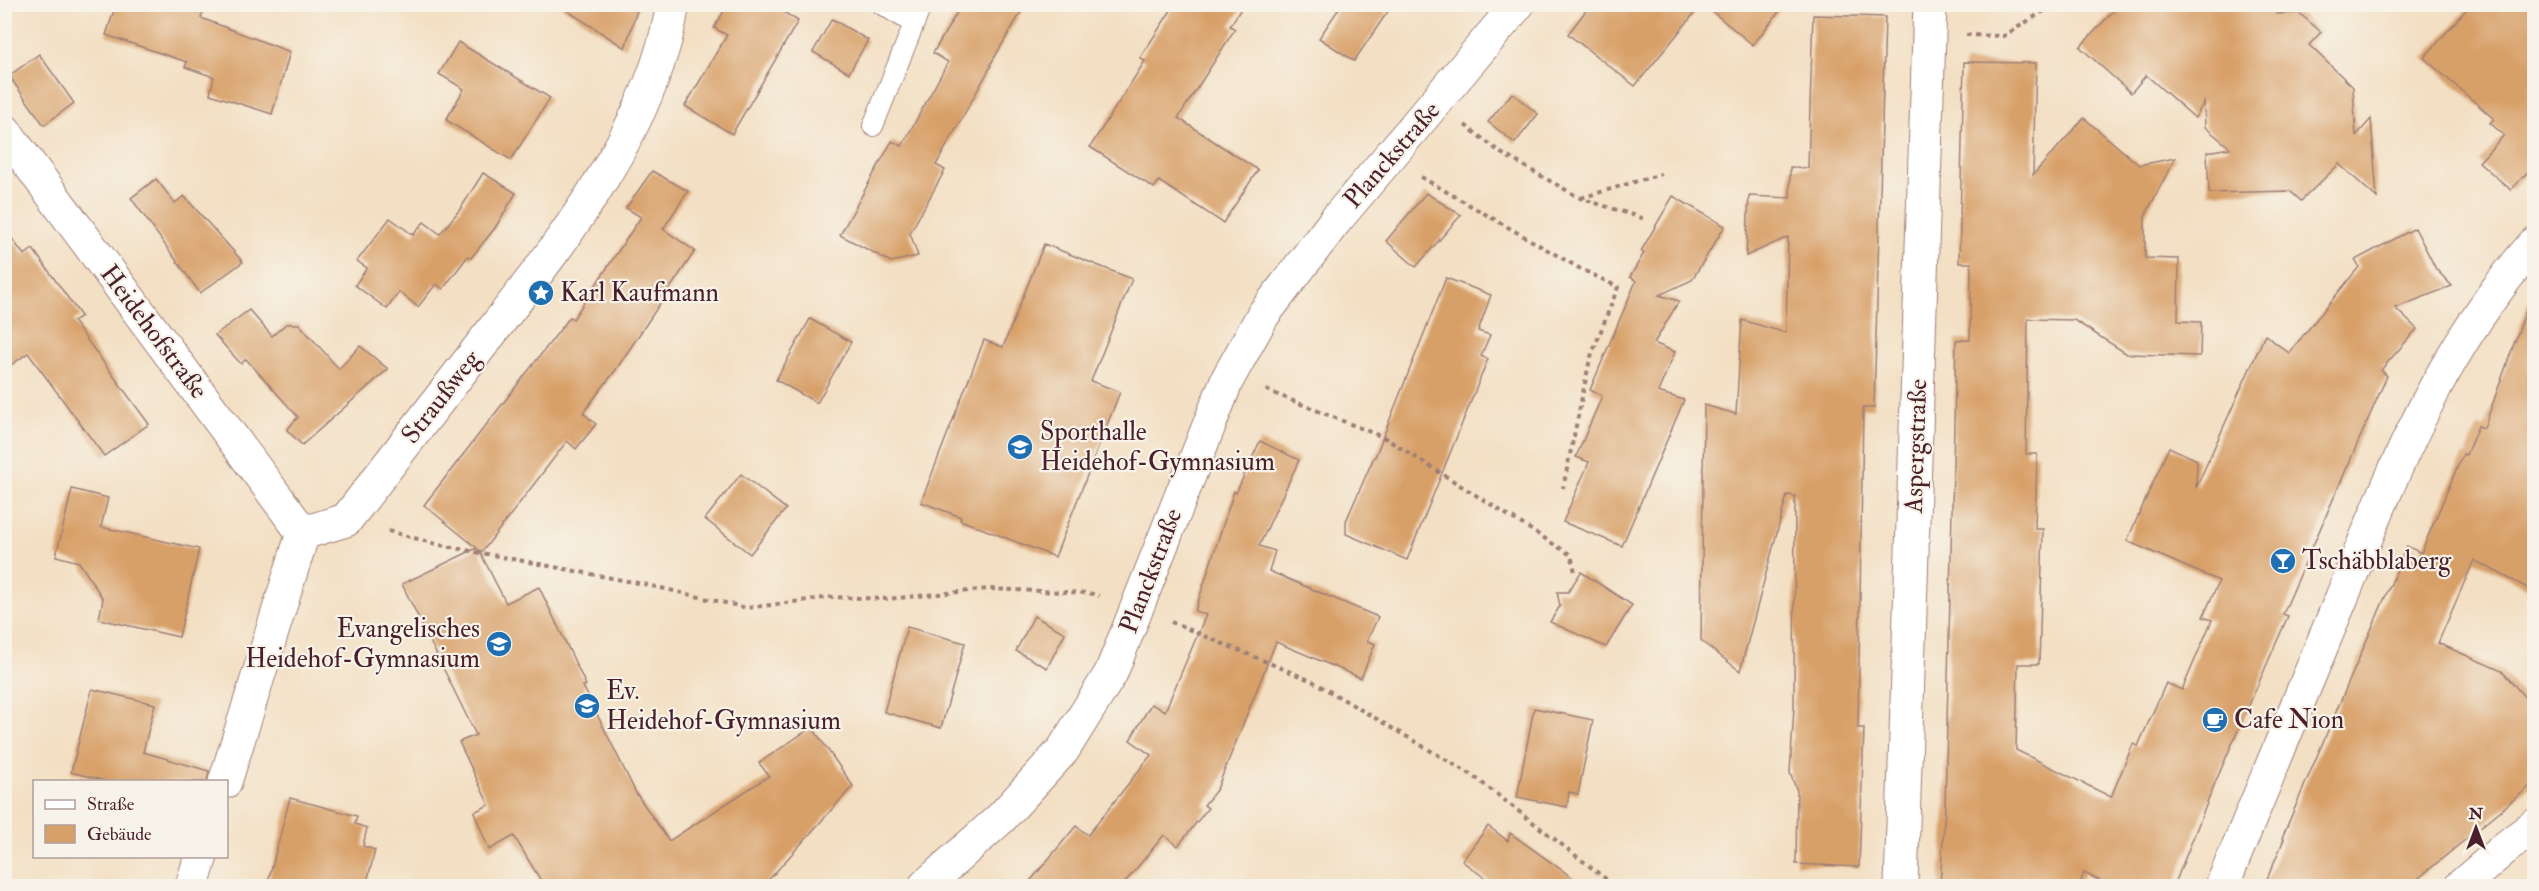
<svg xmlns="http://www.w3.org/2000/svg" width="2539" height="891" font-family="'IM FELL Double Pica',serif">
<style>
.building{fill:#d8a069}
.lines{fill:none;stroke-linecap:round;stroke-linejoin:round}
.service-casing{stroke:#9e7f77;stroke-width:22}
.minor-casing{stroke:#9e7f77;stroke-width:35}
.tertiary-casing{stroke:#9e7f77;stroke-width:35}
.secondary-casing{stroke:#9e7f77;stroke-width:35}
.path{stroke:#9e7f77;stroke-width:4;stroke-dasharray:4.5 4.5;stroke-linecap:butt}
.service{stroke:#fff;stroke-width:20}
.minor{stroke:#fff;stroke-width:33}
.tertiary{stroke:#fff;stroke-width:33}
.secondary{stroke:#fff;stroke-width:33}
.labels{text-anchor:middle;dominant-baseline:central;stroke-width:4.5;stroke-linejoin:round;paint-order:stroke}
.street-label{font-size:26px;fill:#4a1f2b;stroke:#f7f3e8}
.poi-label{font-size:26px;fill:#4a1f2b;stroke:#f7f3e8;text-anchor:start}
</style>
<rect width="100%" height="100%" fill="#f7f3e8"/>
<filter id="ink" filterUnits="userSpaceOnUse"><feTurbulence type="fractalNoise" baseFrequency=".0167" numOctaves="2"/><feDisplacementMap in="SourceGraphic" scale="12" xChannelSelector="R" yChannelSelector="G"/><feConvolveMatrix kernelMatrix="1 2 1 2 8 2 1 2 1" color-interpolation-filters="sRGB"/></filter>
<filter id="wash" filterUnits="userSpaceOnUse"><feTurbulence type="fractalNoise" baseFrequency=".008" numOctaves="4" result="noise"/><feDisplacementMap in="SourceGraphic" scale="24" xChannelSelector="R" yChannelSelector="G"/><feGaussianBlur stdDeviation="1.35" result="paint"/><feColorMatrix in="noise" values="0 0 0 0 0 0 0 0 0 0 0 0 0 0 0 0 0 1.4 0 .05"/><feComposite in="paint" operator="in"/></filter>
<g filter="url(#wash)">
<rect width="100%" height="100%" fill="#f3dfc3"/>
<g id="blocks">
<g class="building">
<polygon points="116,4 206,4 201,18 290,52 272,114 210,94 214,77 185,67 187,62 106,35"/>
<polygon points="557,4 639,4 625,48"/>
<polygon points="728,4 771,4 798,21 732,134 685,106 727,35 714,28"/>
<polygon points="962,4 1026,4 990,65 991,66 936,165 945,170 910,233 918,256 891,262 840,235 892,141 902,146 948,62 933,53"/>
<polygon points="1175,4 1244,4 1230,26 1235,29 1178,118 1258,170 1223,223 1159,181 1154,188 1090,147 1145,61 1140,58"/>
<polygon points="1342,4 1393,4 1354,61 1319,38"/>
<polygon points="1591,4 1702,4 1635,86 1568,34"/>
<polygon points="1703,4 1785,4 1753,45"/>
<polygon points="2120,4 2267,4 2277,14 2299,13 2321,32 2309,45 2353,87 2356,136 2371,119 2377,198 2339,164 2301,201 2290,191 2209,193 2207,152 2230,148 2205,127 2204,102 2195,118 2146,75 2131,93 2080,47"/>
<polygon points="2471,4 2535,4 2535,164 2511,190 2479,162 2504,135 2490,123 2494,119 2424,58"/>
<polygon points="1813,15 1885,17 1874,408 1863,408 1858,728 1864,728 1859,867 1796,864 1797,791 1790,773 1794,707 1795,496 1787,495 1740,671 1701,641 1704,405 1736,414 1742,320 1786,333 1788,237 1746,256 1749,196 1790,198 1790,167 1808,168"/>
<polygon points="832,19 868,40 849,73 813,52"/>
<polygon points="458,42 550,98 511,160 446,120 464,89 439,74"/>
<polygon points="39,54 74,103 44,125 9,76"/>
<polygon points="1964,62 2036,63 2033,175 2084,118 2139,165 2175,158 2145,216 2145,258 2179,259 2178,321 2201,322 2200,356 2127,354 2074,320 2028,319 2026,454 2037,454 2035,529 2043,529 2039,664 2018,664 2016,750 2111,797 2133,744 2138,746 2166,683 2182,690 2212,620 2203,617 2219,581 2127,541 2169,447 2197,460 2196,488 2265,335 2289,353 2359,267 2355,260 2415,228 2436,269 2452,286 2395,308 2417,329 2381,370 2387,376 2283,614 2288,616 2215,783 2174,886 2111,886 2084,873 2079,886 1940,886 1945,808 1956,340 1970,340 1971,263 1959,263"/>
<polygon points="1512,93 1538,114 1515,143 1488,122"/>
<polygon points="652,171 688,191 663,229 695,251 615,371 583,413 596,424 576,449 567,441 482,552 479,550 506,603 539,587 586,685 583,686 636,793 669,841 769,776 759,763 812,727 853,786 763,886 544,886 514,836 489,850 474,812 489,805 459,742 476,735 402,584 477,548 424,505 570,317 573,319 641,217 626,208"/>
<polygon points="483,173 516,193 495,228 471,258 468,256 443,289 436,284 418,307 399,292 387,309 355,285 367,268 357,261 390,218 413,235 424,222 440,234 461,208"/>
<polygon points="156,179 175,203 184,196 243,262 200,293 131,198"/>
<polygon points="1426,193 1461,215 1416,267 1386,241"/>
<polygon points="1673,196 1725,226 1692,280 1659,295 1679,301 1654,343 1675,352 1658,392 1684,400 1622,546 1563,522 1589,462 1576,457 1602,396 1590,390 1636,281 1630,277 1644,253 1641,251"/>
<polygon points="4,228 24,255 33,249 81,316 73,321 149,424 104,456 28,353 4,370"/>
<polygon points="1044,244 1132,279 1091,381 1120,392 1055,557 960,520 961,517 921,502 984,340 1003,347"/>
<polygon points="1446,278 1491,295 1478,331 1490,335 1481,356 1488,359 1407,560 1346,534 1346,521 1374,457 1375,457"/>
<polygon points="2530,299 2535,300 2535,592 2474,560 2438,643 2502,671 2535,709 2535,782 2409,886 2264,886 2284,839 2282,838 2407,546 2421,553 2463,454 2466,455 2478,426 2484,428"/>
<polygon points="249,310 272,336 286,324 299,324 339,369 360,346 388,369 302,445 287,430 298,417 246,359 241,364 215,335"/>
<polygon points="810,319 851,342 817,403 776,380"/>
<polygon points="1260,441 1299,460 1259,546 1275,551 1269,571 1378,617 1367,641 1375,644 1361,678 1276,642 1217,789 1204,805 1208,808 1178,846 1164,835 1122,886 1026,886 1076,826 1088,835 1151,755 1130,740 1151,704 1165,711 1206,615 1195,611 1234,491 1236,493"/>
<polygon points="741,474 786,509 750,554 705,519"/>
<polygon points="72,489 108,498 101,527 199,549 179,637 99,619 103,599 79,562 56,556"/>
<polygon points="1581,572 1632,605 1606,647 1550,622 1560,606 1557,592 1568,592"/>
<polygon points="1034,616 1065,633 1047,668 1016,651"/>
<polygon points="907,627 965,643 941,728 884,712"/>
<polygon points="92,689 155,704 143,752 209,771 207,782 109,782 71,772"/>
<polygon points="1534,708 1593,720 1578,794 1569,792 1567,807 1517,797"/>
<polygon points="290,798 357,816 355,824 367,828 363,846 375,850 366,886 267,886"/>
<polygon points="1488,826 1508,841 1510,833 1584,886 1496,886 1462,861"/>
</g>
</g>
</g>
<g filter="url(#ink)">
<use href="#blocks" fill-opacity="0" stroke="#9e7f77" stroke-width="1.5"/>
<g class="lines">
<g class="service-casing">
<g id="service">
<polyline points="881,4 913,23"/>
<polyline points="873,126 922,4"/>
</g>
</g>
<g class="minor-casing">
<g id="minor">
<polyline points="4,130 303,533"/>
<path d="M225,782L303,533L346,520C393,459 440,399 486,339C561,243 653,128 673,4"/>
<polyline points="192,886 201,856"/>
<polyline points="1901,886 1930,4"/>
<polyline points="2461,886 2505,848 2534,826"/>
</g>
</g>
<g class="tertiary-casing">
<path id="tertiary" d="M2222,886C2262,790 2302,693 2342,597C2394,469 2441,349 2534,244"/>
</g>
<g class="secondary-casing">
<polyline id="secondary" points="925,886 1001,818 1063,750 1111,673 1227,380 1263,315 1335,221 1518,4"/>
</g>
<g class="path">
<polyline points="1966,35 2004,36 2055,4"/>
<polyline points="1465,125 1501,153 1580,198 1645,219"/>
<polyline points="1421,177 1579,268 1618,287 1590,359 1563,488"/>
<polyline points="1581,198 1661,174"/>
<polyline points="1266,390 1385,438 1571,555 1575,572"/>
<polyline points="388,531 440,545 648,585 747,608 832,597 887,599 989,589 1089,593 1099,596"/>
<polyline points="1171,622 1312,681 1472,775 1615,886"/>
</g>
<use href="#service" class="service"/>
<use href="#minor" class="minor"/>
<use href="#tertiary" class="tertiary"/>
<use href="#secondary" class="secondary"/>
</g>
</g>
<defs>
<g id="sight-disc" transform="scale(1.35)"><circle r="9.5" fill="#1f6fb2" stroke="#f7f3e8"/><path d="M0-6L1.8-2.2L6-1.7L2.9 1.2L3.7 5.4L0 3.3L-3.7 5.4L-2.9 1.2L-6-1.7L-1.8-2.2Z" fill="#fff"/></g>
<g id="school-disc" transform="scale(1.35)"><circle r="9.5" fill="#1f6fb2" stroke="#f7f3e8"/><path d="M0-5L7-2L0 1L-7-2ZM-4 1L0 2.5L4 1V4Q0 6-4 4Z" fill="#fff"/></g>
<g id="bar-disc" transform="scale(1.35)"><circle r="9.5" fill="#1f6fb2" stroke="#f7f3e8"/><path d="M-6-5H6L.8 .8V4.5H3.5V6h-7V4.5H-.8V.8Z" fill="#fff"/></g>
<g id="cafe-disc" transform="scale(1.35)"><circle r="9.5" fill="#1f6fb2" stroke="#f7f3e8"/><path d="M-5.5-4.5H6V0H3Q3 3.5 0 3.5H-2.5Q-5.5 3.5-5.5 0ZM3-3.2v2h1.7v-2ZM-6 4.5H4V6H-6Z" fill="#fff"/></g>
</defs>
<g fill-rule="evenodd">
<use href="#sight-disc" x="541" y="293"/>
<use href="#school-disc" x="1020" y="447"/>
<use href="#bar-disc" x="2283" y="561"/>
<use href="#school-disc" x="499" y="644"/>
<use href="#school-disc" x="587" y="706"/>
<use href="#cafe-disc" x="2215" y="720"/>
</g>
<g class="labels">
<g class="street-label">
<text transform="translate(1392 155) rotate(-49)">Planckstraße</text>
<text transform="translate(154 332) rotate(53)">Heidehofstraße</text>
<text transform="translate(441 397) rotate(-52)">Straußweg</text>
<text transform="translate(1916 446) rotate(-88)">Aspergstraße</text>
<text transform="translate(1151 571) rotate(-69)">Planckstraße</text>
</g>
<g class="poi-label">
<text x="560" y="293">Karl Kaufmann</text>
<text x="1040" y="432">Sporthalle<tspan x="1040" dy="30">Heidehof-Gymnasium</tspan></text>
<text x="2302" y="561">Tschäbblaberg</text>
<text x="480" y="629" text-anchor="end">Evangelisches<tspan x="480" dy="30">Heidehof-Gymnasium</tspan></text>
<text x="606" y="691">Ev.<tspan x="606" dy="30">Heidehof-Gymnasium</tspan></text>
<text x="2234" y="720">Cafe Nion</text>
</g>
</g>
<rect width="2539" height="891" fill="none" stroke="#f7f3e8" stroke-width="24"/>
<rect x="33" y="780" width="195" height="78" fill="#f7f3e8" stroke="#b29e9c" stroke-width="1.5"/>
<rect x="45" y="800" width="30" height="9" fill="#ffffff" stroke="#b29e9c" stroke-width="1.5"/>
<text x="87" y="810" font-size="18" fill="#4a1f2b">Straße</text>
<rect x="45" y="825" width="30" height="18" fill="#d8a069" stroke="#b29e9c" stroke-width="1.5"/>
<text x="87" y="840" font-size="18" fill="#4a1f2b">Gebäude</text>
<g transform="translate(2476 828)" stroke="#f7f3e8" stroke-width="4.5" paint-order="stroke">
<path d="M0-4.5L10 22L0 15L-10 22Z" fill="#4a1f2b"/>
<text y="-9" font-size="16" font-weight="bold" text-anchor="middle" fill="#4a1f2b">N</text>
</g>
</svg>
